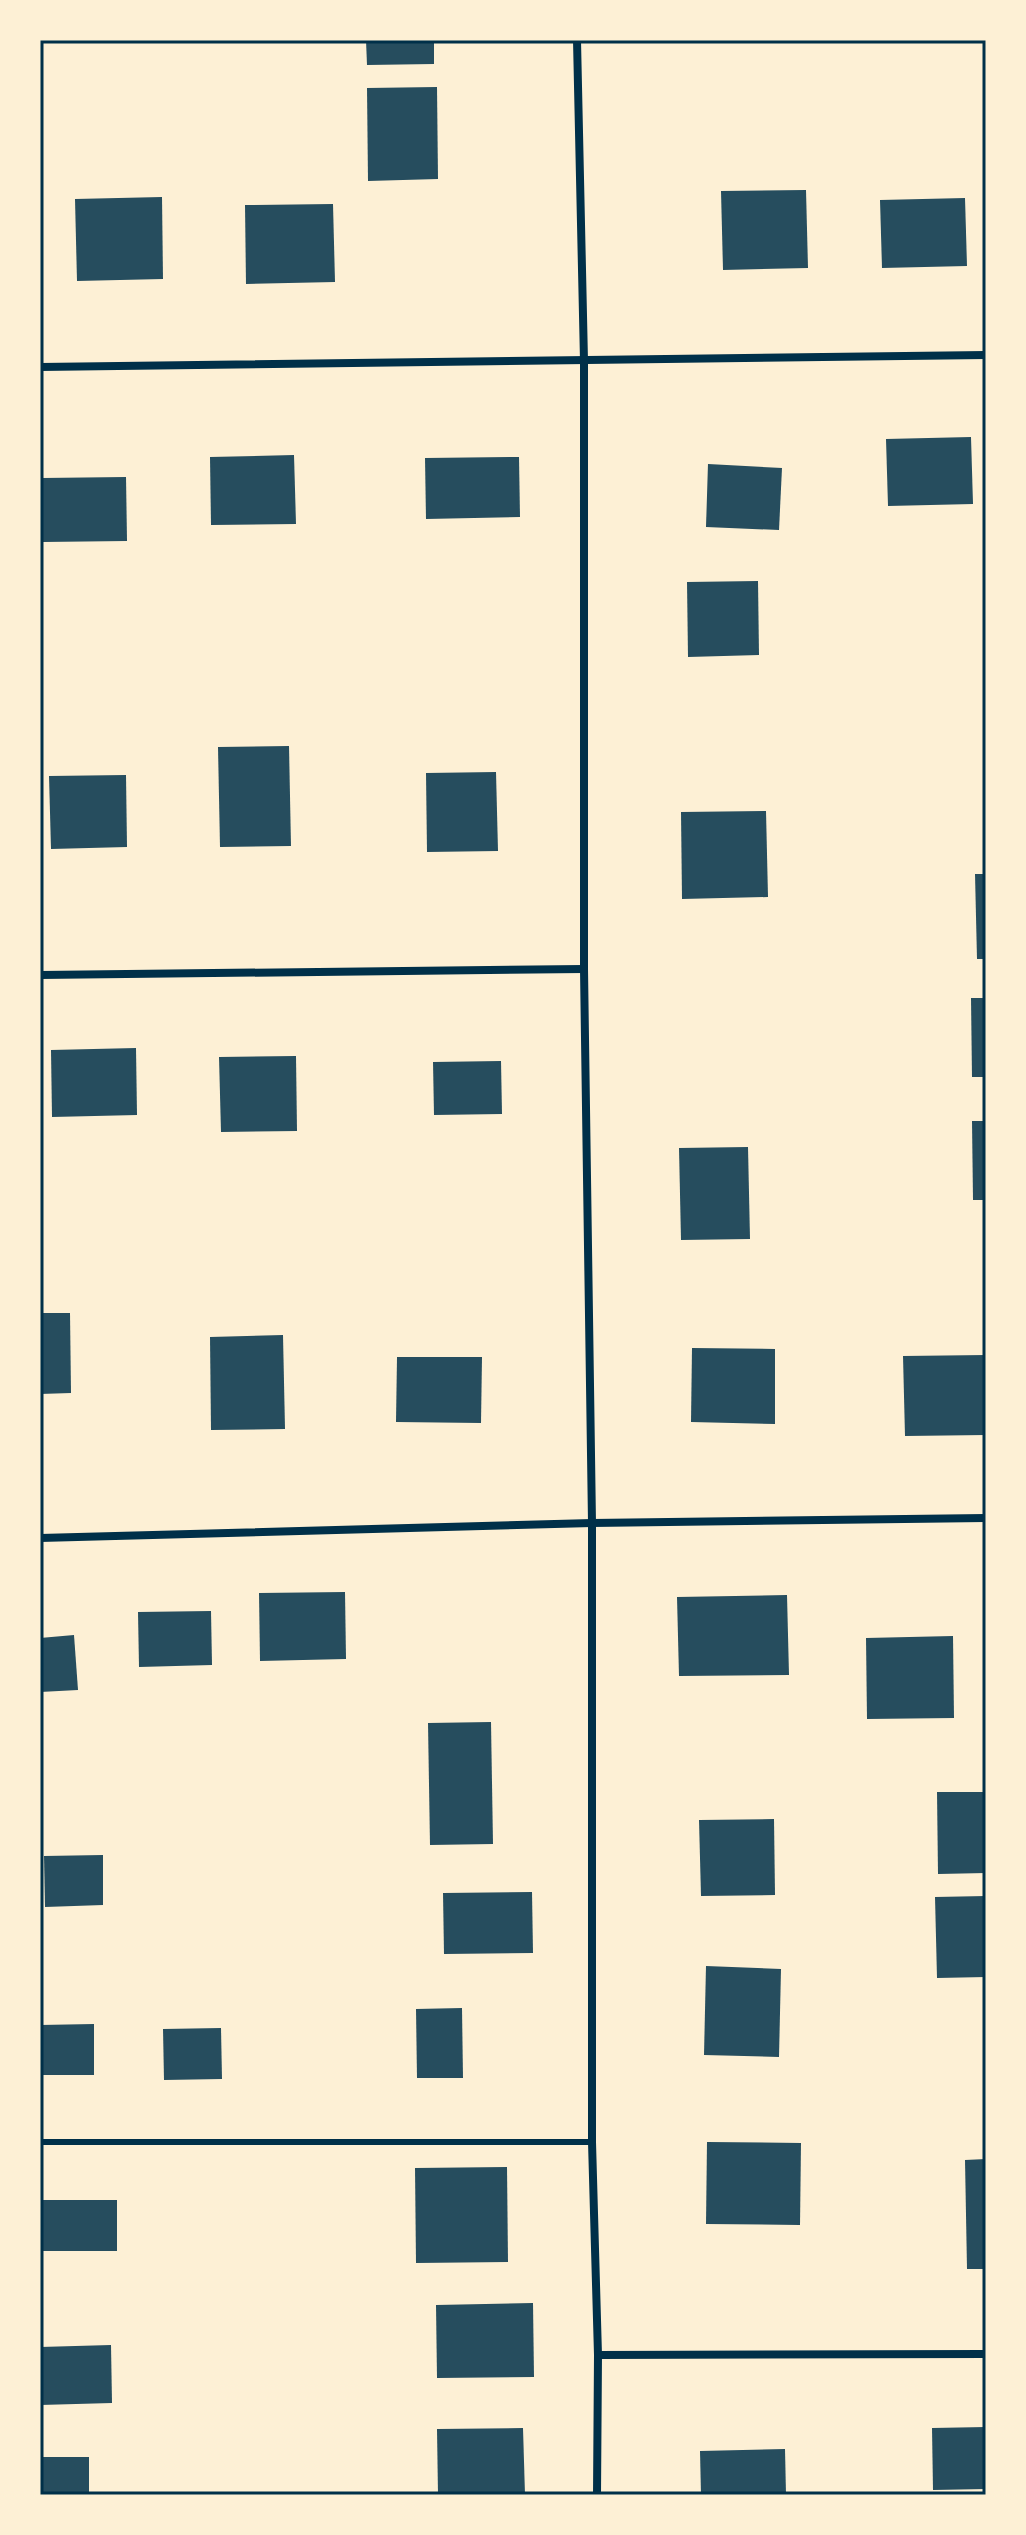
<svg xmlns="http://www.w3.org/2000/svg" width="1026" height="2535" font-family="'Nunito Sans',sans-serif">
<style>
.building{fill:#264d5e}
.lines{fill:none;stroke-linecap:round;stroke-linejoin:round}
.service{stroke:#003049;stroke-width:6}
.minor{stroke:#003049;stroke-width:8}
.neatline{fill:none;stroke:#003049;stroke-width:3}
</style>
<rect width="100%" height="100%" fill="#fdf0d5"/>
<g class="building">
<polygon points="366,40 434,40 434,64 367,65"/>
<polygon points="437,87 438,179 368,181 367,88"/>
<polygon points="806,190 808,268 723,270 721,191"/>
<polygon points="162,197 163,279 77,281 75,199"/>
<polygon points="965,198 967,266 882,268 880,200"/>
<polygon points="333,204 335,282 246,284 245,205"/>
<polygon points="971,437 973,504 888,506 886,439"/>
<polygon points="294,455 296,524 211,525 210,457"/>
<polygon points="519,457 520,517 426,519 425,458"/>
<polygon points="708,464 782,468 779,530 706,527"/>
<polygon points="126,477 127,541 43,542 42,478"/>
<polygon points="758,581 759,655 688,657 687,582"/>
<polygon points="289,746 291,846 220,847 218,747"/>
<polygon points="496,772 498,851 427,852 426,773"/>
<polygon points="126,775 127,847 51,849 49,776"/>
<polygon points="766,811 768,897 682,899 681,812"/>
<polygon points="975,874 986,874 986,959 977,959"/>
<polygon points="971,998 986,998 986,1077 972,1077"/>
<polygon points="136,1048 137,1115 52,1117 51,1050"/>
<polygon points="296,1056 297,1131 221,1132 219,1057"/>
<polygon points="501,1061 502,1114 434,1115 433,1062"/>
<polygon points="972,1121 986,1121 986,1200 973,1200"/>
<polygon points="748,1147 750,1239 681,1240 679,1148"/>
<polygon points="40,1313 70,1313 71,1393 40,1394"/>
<polygon points="283,1335 285,1429 211,1430 210,1337"/>
<polygon points="692,1348 775,1349 775,1424 691,1422"/>
<polygon points="986,1355 986,1435 905,1436 903,1356"/>
<polygon points="397,1357 482,1357 481,1423 396,1422"/>
<polygon points="345,1592 346,1659 260,1661 259,1593"/>
<polygon points="787,1595 789,1675 679,1676 677,1597"/>
<polygon points="211,1611 212,1665 139,1667 138,1612"/>
<polygon points="74,1635 78,1690 40,1692 40,1638"/>
<polygon points="953,1636 954,1718 867,1719 866,1638"/>
<polygon points="491,1722 493,1844 430,1845 428,1723"/>
<polygon points="937,1792 986,1792 986,1873 938,1874"/>
<polygon points="774,1819 775,1895 701,1896 699,1820"/>
<polygon points="103,1855 103,1905 45,1907 44,1856"/>
<polygon points="532,1892 533,1953 444,1954 443,1893"/>
<polygon points="986,1896 986,1977 937,1978 935,1897"/>
<polygon points="706,1966 781,1969 779,2057 704,2055"/>
<polygon points="462,2008 463,2078 417,2078 416,2009"/>
<polygon points="94,2024 94,2075 40,2075 40,2025"/>
<polygon points="221,2028 222,2079 164,2080 163,2029"/>
<polygon points="707,2142 801,2143 800,2225 706,2224"/>
<polygon points="986,2159 986,2269 967,2269 965,2160"/>
<polygon points="507,2167 508,2262 416,2263 415,2168"/>
<rect x="41" y="2200" width="76" height="51"/>
<polygon points="533,2303 534,2377 437,2378 436,2305"/>
<polygon points="111,2345 112,2403 40,2405 40,2347"/>
<polygon points="986,2427 986,2489 933,2490 932,2428"/>
<polygon points="523,2428 525,2495 438,2495 437,2429"/>
<polygon points="785,2449 786,2495 701,2495 700,2451"/>
<rect x="40" y="2457" width="49" height="38"/>
</g>
<g class="lines">
<polyline class="service" points="40,2142 592,2142"/>
<g class="minor">
<polyline points="577,40 584,361 584,969 592,1523 592,2142 598,2355 597,2495"/>
<polyline points="40,367 986,355"/>
<polyline points="40,975 584,969"/>
<polyline points="40,1538 592,1523 986,1518"/>
<polyline points="598,2355 986,2354"/>
</g>
</g>
<rect width="1026" height="2535" fill="none" stroke="#fdf0d5" stroke-width="84"/>
<rect x="42" y="42" width="942" height="2451" class="neatline"/>
</svg>
